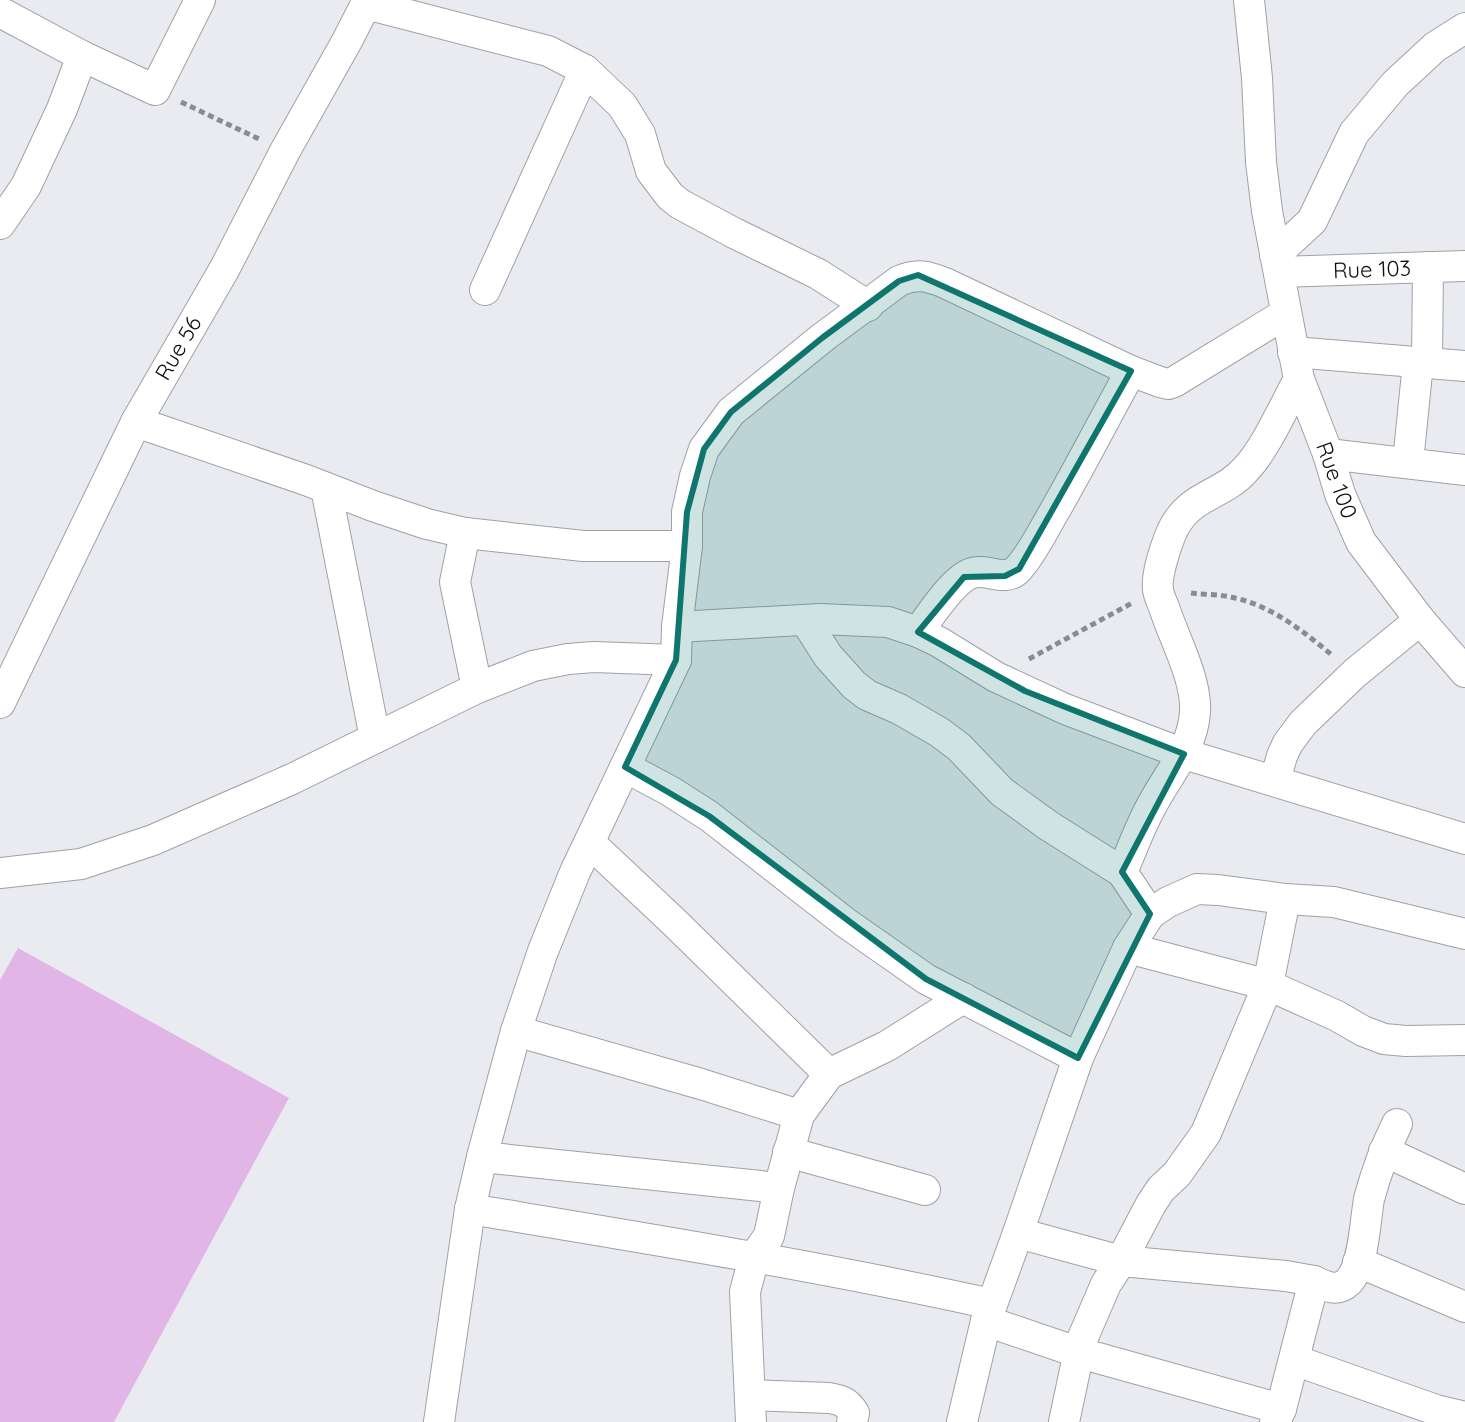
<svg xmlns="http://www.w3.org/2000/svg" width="1465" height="1422" font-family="Quicksand,sans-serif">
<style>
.green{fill:#e1b5e5}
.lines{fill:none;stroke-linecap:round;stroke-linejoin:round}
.minor-casing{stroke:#9fa1a6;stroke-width:32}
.path{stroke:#8b8c91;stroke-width:5;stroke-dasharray:6 4;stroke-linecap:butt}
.minor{stroke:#fff;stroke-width:30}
.marked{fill:#0f766e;fill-opacity:0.2;stroke:#0f766e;stroke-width:6;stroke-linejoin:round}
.labels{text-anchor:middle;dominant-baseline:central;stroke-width:6;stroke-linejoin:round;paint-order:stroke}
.street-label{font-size:22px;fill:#0f0f11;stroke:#fff}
</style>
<rect width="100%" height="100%" fill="#e9ebf1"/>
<polygon class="green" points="18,948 289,1098 114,1422 0,1422 0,980"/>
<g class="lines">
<g class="minor-casing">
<g id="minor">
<polyline points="1249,0 1257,78 1261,162 1267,211 1299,379 1328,454 1340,494 1361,542 1420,620 1465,672"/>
<polyline points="366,4 548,51 585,70 622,105 640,134 651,171 670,196 680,204 734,233 818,274 868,306"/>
<polyline points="0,12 82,56"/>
<polyline points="0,224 26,186 62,109 82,56 155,90 200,0"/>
<polyline points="1275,255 1312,221 1354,133 1395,84 1435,47 1465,28"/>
<polyline points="1279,272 1465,266"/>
<polyline points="485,290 585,70"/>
<polyline points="1293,352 1465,366"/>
<polyline points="1427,364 1428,267"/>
<polyline points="136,422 306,480 373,506 427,524 465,533 583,546 687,546"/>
<polyline points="1328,454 1465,470"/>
<polyline points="1408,462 1418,363"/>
<polyline points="326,488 375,738"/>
<polyline points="465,533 455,582 477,688"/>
<polyline points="805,620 828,656 854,685 867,695 899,709 939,732 959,747 1002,792 1049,826 1122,872"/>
<polyline points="677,627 820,619 888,622 918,632 939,642 996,677 1065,709 1184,754 1465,839"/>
<path d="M918,632C930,616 953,579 972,573C987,568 1005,583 1018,569C1032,554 1044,529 1054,512C1081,465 1105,418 1131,371"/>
<polyline points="0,703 136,422 225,268 285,151 347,41 368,0"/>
<polyline points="625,767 670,791 709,816 846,923 926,979 1078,1058"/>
<polyline points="1275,780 1282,756 1288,743 1303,723 1355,673 1420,620"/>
<polyline points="590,843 674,922 829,1074"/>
<polyline points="0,873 81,864 153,840 292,779 477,688 533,666 568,659 594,657 676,660"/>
<path d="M1150,914L1122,872C1132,850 1140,826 1152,805C1168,774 1193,748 1195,712C1197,681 1176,642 1166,613C1164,606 1159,597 1158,590C1156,576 1165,549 1170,536C1187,493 1221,498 1246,469C1266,448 1284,406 1299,379"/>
<polyline points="1128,948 1268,985 1337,1016 1363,1031 1384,1039 1406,1041 1465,1040"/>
<polyline points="516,1031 701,1084 799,1115"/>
<polyline points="1384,1151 1465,1189"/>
<polyline points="788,1152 925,1190"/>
<polyline points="482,1157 779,1188"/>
<path d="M470,1209C644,1238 819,1266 991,1304"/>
<polyline points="1018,1233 1121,1261 1286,1276 1314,1281"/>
<polyline points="1358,1262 1465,1307"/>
<polyline points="986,1321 1080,1353 1281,1409"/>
<polyline points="1294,1360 1436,1410 1465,1417"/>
<path d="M750,1395L829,1398C841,1400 847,1402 854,1413L852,1422"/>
<path d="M439,1422L470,1209L482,1157L516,1031L543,951L575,872L676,660L677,627L687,546V512L695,476L704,449L731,412L822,338L899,281C917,273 928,276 945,283L1131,371L1160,382L1168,384L1174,382L1285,314"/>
<polyline points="751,1422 745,1292 754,1257 769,1236 779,1188 799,1115 829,1074 887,1046 963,998"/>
<polyline points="962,1422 986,1321 1018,1233 1078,1058 1128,948 1150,914 1168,902 1197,889 1218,890 1285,899 1334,902 1465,934"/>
<polyline points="1064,1422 1081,1342 1106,1284 1121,1261 1151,1204 1161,1189 1177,1174 1206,1133 1268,985 1285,899"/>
<path d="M1275,1422L1281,1409L1314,1281C1326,1287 1338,1292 1348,1282C1364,1267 1365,1221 1369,1199C1376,1173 1385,1148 1397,1124"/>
</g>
</g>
<g class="path">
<polyline points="181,102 259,139"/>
<path d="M1191,593C1205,595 1221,594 1235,598C1272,606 1304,632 1332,655"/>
<polyline points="1029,659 1132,603"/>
</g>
<use href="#minor" class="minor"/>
</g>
<path class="marked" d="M918,275L1131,371L1019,569L1005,576L964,577L918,632L1025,691L1184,754L1122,872L1150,914L1078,1058L926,979L709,816L625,767L676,660L687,512L704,449L731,412L822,338L899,281Z"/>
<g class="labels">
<g class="street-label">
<text transform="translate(1372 269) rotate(-2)">Rue 103</text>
<text transform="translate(178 348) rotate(-60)">Rue 56</text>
<text transform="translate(1337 480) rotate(70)">Rue 100</text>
</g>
</g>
</svg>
